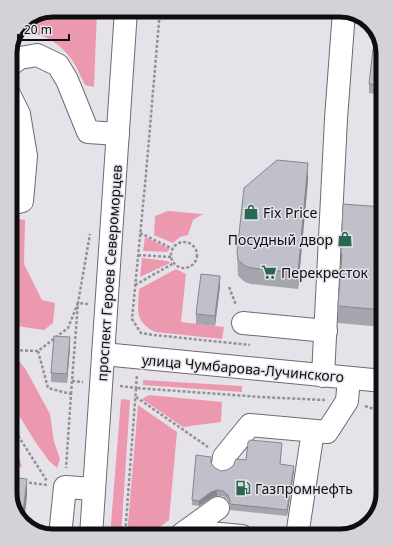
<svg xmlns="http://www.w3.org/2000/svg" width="393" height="546" font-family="'Noto Sans',sans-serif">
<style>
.green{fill:#ec99b0}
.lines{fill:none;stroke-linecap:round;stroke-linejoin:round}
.minor-casing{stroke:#6e6a71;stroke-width:24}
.major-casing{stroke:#6e6a71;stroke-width:24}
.path{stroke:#939197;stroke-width:2.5;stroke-dasharray:3 2;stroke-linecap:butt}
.minor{stroke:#fff;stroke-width:22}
.major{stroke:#fff;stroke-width:22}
.wall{fill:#a4a5ad}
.shaded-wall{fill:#86868d}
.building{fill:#bfc0c9;stroke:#86868d}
.labels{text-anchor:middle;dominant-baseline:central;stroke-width:3;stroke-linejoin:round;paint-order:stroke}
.poi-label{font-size:14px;fill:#0e0d10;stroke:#e6e2ea;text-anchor:start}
.street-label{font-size:14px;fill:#0e0d10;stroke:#e6e2ea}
.rim{fill:none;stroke:#0e0d10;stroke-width:5}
</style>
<rect width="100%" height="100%" fill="#e6e2ea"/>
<g class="green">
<path d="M53,10H97L94,87L85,85C81,77 77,67 72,60C60,43 40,30 18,33L24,21Z"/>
<polygon points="168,211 203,214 193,220 188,235 180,237 173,243 154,235 155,216"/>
<polygon points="11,218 25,220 24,264 42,300 55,303 53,323 44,330 10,325"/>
<polygon points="145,237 170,249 167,252 143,251"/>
<polygon points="142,258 168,261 170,263 140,277"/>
<path d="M176,269L186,274L181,322L224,327L222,339L155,332C134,321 138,310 139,289Z"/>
<polygon points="10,358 15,359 20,362 26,370 50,414 54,442 60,459 57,468 49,461 36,443 10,401"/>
<polygon points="143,380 242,386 242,392 143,385"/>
<polygon points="149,395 222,402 221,422 183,427 142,399"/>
<polygon points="121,399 130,400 121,536 110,536"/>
<polygon points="138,405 177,432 169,520 148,536 127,536"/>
<polygon points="10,444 19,458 22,466 17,470 10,469"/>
</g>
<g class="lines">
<g class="minor-casing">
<g id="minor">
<polyline points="10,65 20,58 37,55 58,65 67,80 88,132 118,134"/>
<polyline points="10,204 22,201 26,156 19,114 10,96"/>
<polyline points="243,323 326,331"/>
<polyline points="103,354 383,381"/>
<polyline points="323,376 336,119 344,11"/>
<polyline points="223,464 224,457 250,425 327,432 347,401 349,378"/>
<polyline points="187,531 242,536"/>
<polyline points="182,534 218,508"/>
<polyline points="60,536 65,487 94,489"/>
<polyline points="297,536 313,431"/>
</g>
</g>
<g class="major-casing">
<polyline id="major" points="91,536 126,10"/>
</g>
<g class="path">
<polyline points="160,10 146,174 132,319 141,333 154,335 250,345"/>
<polyline points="140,233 173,249"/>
<circle cx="184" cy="255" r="13"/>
<polyline points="138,255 171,257"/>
<polyline points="135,285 174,263"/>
<polyline points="229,287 236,305"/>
<polyline points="10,350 38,351 68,328 78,303 89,304"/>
<polyline points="38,351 48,388 71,394 66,468"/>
<polyline points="72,381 83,382"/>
<polyline points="120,386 136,388 137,375"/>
<polyline points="71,394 78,303 90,234"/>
<polyline points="136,397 208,447"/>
<polyline points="365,406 383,412"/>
<polyline points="10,423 47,481"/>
<polyline points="24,482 47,485"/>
<polyline points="125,536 136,388 261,397 325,400"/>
</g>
<use href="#minor" class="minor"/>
<use href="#major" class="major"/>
</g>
<g class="wall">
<polygon points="383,53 383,95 369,93 369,84"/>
<polygon points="308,180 298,289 251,284 245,282 238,276 237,252"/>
<polygon points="383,207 383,327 338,323 338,306 341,271 341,254"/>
<polygon points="220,286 215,326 196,324 196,314"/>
<polygon points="70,347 67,383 51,382 51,373"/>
<polygon points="282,449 280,464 294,471 287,516 230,510 230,506 228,500 223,496 217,496 211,498 199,506 192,505 192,500 211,463 215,468 221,471 227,470 246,460"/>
</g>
<g class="shaded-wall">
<polygon points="11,150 11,167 10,176 10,160"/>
<polygon points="308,163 308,180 298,289 298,273"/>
<polygon points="220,276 220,286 215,326 215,316"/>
<polygon points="70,337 70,347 67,383 67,374"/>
<polygon points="294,466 294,471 287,516 287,510"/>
<polygon points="27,479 27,496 24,523 22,521"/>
<polygon points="217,490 217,496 211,498 199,506 199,501 211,492"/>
</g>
<g class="building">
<polygon points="373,49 382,50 383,53 383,85 369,84"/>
<polygon points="277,160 308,163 298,273 251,268 245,266 238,260 237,252 244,188"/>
<polygon points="343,204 383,207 383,310 338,306 342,254 341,254"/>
<polygon points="201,274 220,276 215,316 196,314"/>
<polygon points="54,336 70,337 67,374 51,373"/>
<polygon points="250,440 282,443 280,464 294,466 287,510 230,504 230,501 228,495 223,491 217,490 211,492 199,501 192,500 196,455 211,457 211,463 215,468 221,471 227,470 233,466 236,459 246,460 248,442"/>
<polygon points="10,477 27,479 22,521 16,515 10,493"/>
</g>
<defs>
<g id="shop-bare" transform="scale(1.2)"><path d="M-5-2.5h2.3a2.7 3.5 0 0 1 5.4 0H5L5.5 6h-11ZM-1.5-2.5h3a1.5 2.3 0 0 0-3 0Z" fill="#2b6651" stroke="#e6e2ea" stroke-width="2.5" paint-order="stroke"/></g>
<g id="supermarket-bare" transform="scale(1.2)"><path d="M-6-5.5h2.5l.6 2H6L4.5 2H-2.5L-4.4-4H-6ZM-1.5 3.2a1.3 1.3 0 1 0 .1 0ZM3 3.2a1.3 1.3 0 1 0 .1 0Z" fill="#2b6651" stroke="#e6e2ea" stroke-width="2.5" paint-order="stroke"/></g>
<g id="fuel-bare" transform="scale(1.2)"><path d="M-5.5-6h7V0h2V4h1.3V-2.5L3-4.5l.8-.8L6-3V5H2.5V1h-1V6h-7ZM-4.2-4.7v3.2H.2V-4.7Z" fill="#2b6651" stroke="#e6e2ea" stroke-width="2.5" paint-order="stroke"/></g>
</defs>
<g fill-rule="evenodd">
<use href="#shop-bare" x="251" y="212"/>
<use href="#shop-bare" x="345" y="239"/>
<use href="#supermarket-bare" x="269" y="272"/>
<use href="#fuel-bare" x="243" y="488"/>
</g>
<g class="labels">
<g class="poi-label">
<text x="263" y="212">Fix Price</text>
<text x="333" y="239" text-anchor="end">Посудный двор</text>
<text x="281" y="272">Перекресток</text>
<text x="255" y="488">Газпромнефть</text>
</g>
<g class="street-label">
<text transform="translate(109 273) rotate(-86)">проспект Героев Североморцев</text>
<text transform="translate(243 368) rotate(5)">улица Чумбарова-Лучинского</text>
</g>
</g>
<path d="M0 0H393V546H0ZM53 17H340A36 36 0 0 1 376 53V493A36 36 0 0 1 340 529H53A36 36 0 0 1 17 493V53A36 36 0 0 1 53 17Z" fill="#d5d1d9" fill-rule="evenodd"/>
<path class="rim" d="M53 17H340A36 36 0 0 1 376 53V493A36 36 0 0 1 340 529H53A36 36 0 0 1 17 493V53A36 36 0 0 1 53 17Z"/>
<path d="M18 34v6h51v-6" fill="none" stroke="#0e0d10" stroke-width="2"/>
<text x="24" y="34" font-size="12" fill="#0e0d10" stroke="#e6e2ea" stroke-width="3" paint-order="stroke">20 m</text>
</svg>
